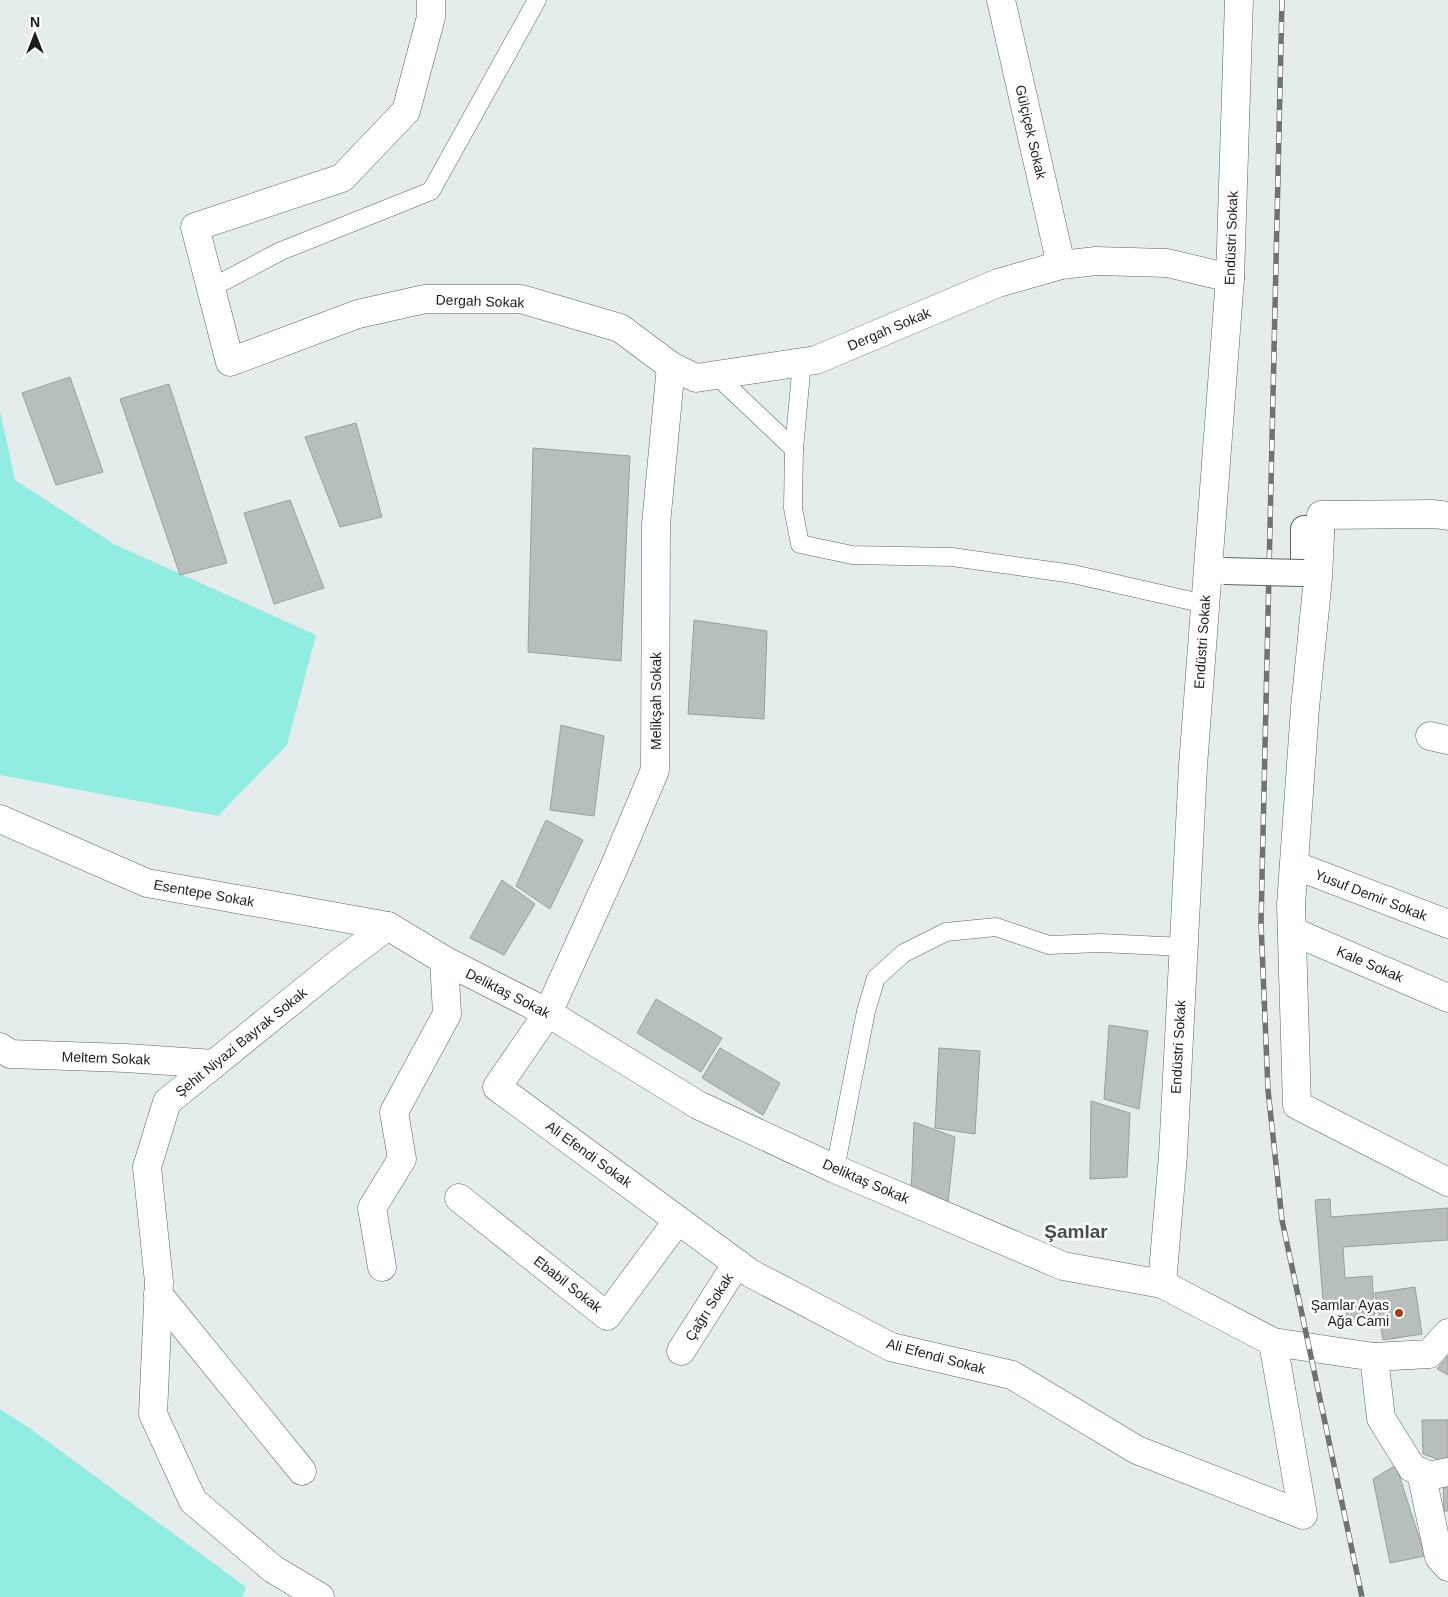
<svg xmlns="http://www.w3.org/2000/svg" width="1448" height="1597" font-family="Helvetica,sans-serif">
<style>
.green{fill:#91ece2}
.building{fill:#b7bfbd;stroke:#989f9e}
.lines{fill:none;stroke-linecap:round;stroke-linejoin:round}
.service-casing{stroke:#5d6463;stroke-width:19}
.pedestrian-casing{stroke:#5d6463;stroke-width:28}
.minor-casing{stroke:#5d6463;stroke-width:29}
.service{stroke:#fff;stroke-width:18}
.pedestrian{stroke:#fff;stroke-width:26}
.minor{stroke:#fff;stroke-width:28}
.rail-casing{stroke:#6e7372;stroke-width:5.5}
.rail{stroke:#fff;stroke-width:4;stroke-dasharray:11;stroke-linecap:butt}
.pedestrian-bridge-casing{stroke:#5d6463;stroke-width:28;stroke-linecap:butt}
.pedestrian-bridge{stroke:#fff;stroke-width:26}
.poi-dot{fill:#a63e1e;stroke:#fff;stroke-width:2}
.labels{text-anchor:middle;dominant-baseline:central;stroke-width:5;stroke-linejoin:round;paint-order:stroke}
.street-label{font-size:14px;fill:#1b1e1d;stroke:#fff}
.poi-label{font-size:14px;fill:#1b1e1d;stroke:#fff;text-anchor:end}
.district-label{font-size:19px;font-weight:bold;fill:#474e4d;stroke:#fff}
</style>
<rect width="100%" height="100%" fill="#e5edec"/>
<g class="green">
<polygon points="0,411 15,480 114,544 316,635 287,745 218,816 0,775"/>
<polygon points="0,1409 28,1427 246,1587 242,1597 0,1597"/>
</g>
<g class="building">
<polygon points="70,377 103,472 56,485 22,393"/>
<polygon points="169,384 227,563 180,575 120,399"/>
<polygon points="356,423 382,517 340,527 305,437"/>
<polygon points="533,448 630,456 621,661 528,652"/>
<polygon points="290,500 324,588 274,604 244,513"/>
<polygon points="694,620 767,631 764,719 688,714"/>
<polygon points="561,725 604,736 594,816 550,810"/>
<polygon points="546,820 583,840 550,909 516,886"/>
<polygon points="502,880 535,904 504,955 470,938"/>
<polygon points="656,999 722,1038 701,1072 637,1033"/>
<polygon points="1109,1025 1148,1031 1139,1109 1104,1099"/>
<polygon points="720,1048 780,1083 763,1115 702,1078"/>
<polygon points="939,1048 980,1051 975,1134 935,1128"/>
<polygon points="1091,1101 1130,1113 1127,1177 1090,1179"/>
<polygon points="914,1122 955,1137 948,1203 911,1194"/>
<polygon points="1330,1199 1331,1217 1448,1208 1448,1240 1343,1247 1345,1278 1372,1276 1375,1318 1347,1320 1345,1299 1323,1300 1315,1200"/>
<polygon points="1415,1287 1422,1334 1383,1340 1375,1293"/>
<polygon points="1448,1356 1448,1375 1437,1369"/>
<polygon points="1422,1420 1448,1420 1448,1463 1423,1454"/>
<polygon points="1396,1465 1425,1556 1390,1563 1373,1479"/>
<polygon points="1443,1479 1448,1479 1448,1511 1444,1511"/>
</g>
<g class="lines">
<g class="service-casing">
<g id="service">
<polyline points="211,288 281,251 431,191 537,0"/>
<polyline points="802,362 794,449 793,508 800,544 852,555 952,557 1073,574 1205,604"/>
<polyline points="716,375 794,449"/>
<polyline points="835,1169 866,1011 876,978 904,953 946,932 996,927 1049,945 1100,943 1184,947"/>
</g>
</g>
<g class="pedestrian-casing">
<polyline id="pedestrian" points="1304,573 1304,529 1321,529"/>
</g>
<g class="minor-casing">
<g id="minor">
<polyline points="431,0 431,17 406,111 342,178 195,227 230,362 358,314 425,299 521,299 620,328 671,366 696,378 816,360 998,283 1061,265 1096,261 1167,263 1230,278"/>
<polyline points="1001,0 1061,265"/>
<polyline points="671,366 656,524 655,770 615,865 548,1013 497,1087 750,1273 891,1347 1012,1375 1137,1450 1303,1515 1273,1342"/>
<polyline points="1448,516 1434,514 1321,515 1318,578 1305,708 1291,905 1297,1105 1448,1182"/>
<polyline points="1430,736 1448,740"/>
<polyline points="0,819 147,883 388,926 444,960 548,1013 698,1105 835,1169 1063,1266 1162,1284 1273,1342 1374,1357 1429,1354 1448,1333"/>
<polyline points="1294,865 1448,924"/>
<polyline points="1292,931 1448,998"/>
<polyline points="0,1047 10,1054 126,1058 214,1064"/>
<polyline points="459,1198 607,1316 678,1220"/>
<polyline points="382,1267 372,1208 402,1159 394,1112 447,1014 444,960"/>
<polyline points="1162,1284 1173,1155 1193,766 1230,278 1239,0"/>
<polyline points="158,1294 302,1471"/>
<polyline points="681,1351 737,1263"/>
<polyline points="1374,1357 1381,1418 1412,1468 1421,1472 1439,1557 1448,1567"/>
<polyline points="1421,1472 1428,1476 1448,1472"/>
<polyline points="320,1597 273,1569 193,1501 153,1414 159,1282 147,1167 167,1102 340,962 388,926"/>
</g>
</g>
<use href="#service" class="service"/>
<use href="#pedestrian" class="pedestrian"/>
<use href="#minor" class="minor"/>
<g class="rail-casing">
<polyline id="rail" points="1282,0 1261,923 1268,1090 1282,1220 1362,1597"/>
</g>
<use href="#rail" class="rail"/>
<g class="pedestrian-bridge-casing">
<polyline id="pedestrian-bridge" points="1224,571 1304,573"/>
</g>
<use href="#pedestrian-bridge" class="pedestrian-bridge"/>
</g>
<circle class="poi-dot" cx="1399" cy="1313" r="5"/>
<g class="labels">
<g class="street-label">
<text transform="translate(1031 132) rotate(77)">Gülçiçek Sokak</text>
<text transform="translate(1231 238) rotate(-88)">Endüstri Sokak</text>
<text transform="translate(480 301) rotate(2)">Dergah Sokak</text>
<text transform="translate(889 329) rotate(-23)">Dergah Sokak</text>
<text transform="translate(1202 642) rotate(-86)">Endüstri Sokak</text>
<text transform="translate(656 701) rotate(-90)">Melikşah Sokak</text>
<text transform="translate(204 893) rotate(10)">Esentepe Sokak</text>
<text transform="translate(1371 895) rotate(21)">Yusuf Demir Sokak</text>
<text transform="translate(1370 964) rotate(23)">Kale Sokak</text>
<text transform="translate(508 993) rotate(27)">Deliktaş Sokak</text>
<text transform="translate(241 1042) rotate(-39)">Şehit Niyazi Bayrak Sokak</text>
<text transform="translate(1178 1047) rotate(-87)">Endüstri Sokak</text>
<text transform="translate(106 1058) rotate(2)">Meltem Sokak</text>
<text transform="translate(589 1154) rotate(36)">Ali Efendi Sokak</text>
<text transform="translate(866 1181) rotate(23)">Deliktaş Sokak</text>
<text transform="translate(568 1284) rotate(38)">Ebabil Sokak</text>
<text transform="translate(709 1307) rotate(-58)">Çağrı Sokak</text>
<text transform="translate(936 1356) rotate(15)">Ali Efendi Sokak</text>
</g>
<g class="poi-label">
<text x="1389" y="1305">Şamlar Ayas<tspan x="1389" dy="16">Ağa Cami</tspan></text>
</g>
<g class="district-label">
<text x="1076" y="1231">Şamlar</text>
</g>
</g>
<g transform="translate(35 35)" stroke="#ffffff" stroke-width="4" paint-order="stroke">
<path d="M0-4L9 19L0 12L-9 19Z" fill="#1b1e1d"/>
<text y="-8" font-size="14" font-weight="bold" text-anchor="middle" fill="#1b1e1d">N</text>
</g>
</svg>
